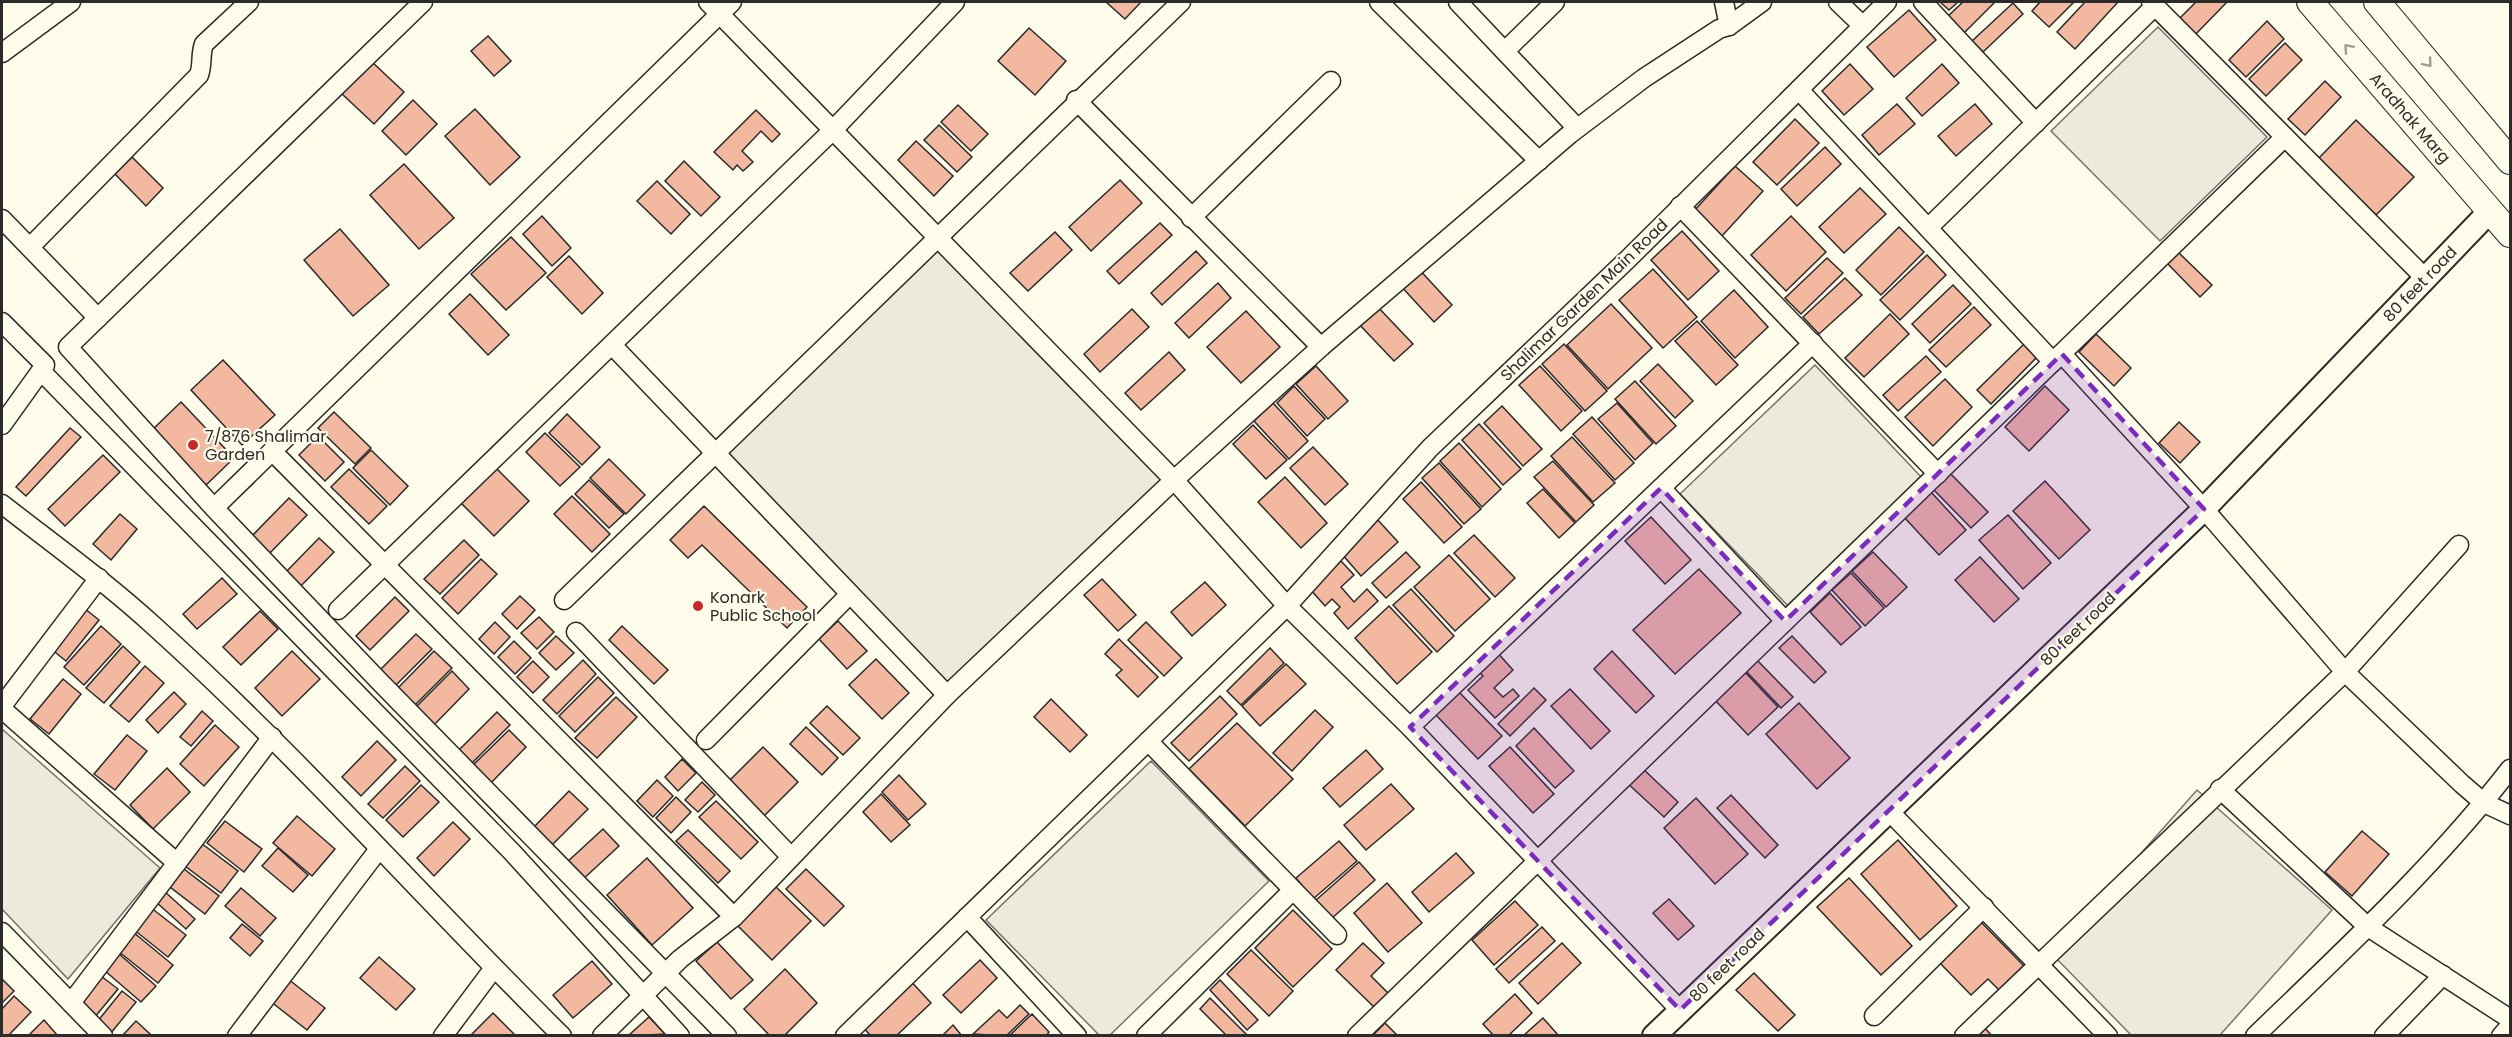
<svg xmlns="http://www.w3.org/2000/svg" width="2512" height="1037" font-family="Poppins,sans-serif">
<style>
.green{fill:#ecebdb;stroke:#74746e;stroke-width:1.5}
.building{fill:#f2b8a0;stroke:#2b2b2b;stroke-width:1.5}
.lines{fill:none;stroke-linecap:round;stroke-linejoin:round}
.minor-casing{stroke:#2b2b2b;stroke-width:21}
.tertiary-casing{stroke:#2b2b2b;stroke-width:26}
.secondary-casing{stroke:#2b2b2b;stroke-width:28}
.minor{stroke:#fdfbea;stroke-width:18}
.tertiary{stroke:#fdfbea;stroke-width:22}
.secondary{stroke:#fdfbea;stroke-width:26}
.oneway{stroke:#9e9d94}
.marked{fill:#7b2cbf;fill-opacity:0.2;stroke:#7b2cbf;stroke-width:4.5;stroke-dasharray:12 8;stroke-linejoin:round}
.poi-dot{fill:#c62828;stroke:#fdfbea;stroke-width:2}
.labels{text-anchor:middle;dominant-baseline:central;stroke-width:4.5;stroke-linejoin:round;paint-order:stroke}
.street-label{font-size:16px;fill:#2b2b2b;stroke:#fdfbea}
.poi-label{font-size:16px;fill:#2b2b2b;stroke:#fdfbea;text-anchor:start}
</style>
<rect width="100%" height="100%" fill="#fdfbea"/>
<g class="green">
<polygon points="2158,27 2267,137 2160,241 2051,131"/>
<polygon points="937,236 1174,480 947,695 715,453"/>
<polygon points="1815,365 1924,480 1790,608 1680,494"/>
<polygon points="2,729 160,868 68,979 2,909"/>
<polygon points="1151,761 1269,881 1110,1035 1099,1035 986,920"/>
<polygon points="2197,790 2332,910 2220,1035 2131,1035 2052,954"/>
</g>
<g class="building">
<polygon points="1106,2 1141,2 1125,19"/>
<polygon points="1940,2 1958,2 1949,10"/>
<polygon points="1963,2 1995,2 1963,34 1946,18"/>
<polygon points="2040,2 2074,2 2049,27 2032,11"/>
<polygon points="2085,2 2118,2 2075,49 2057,32"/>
<polygon points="2196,2 2227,2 2193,37 2176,22"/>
<polygon points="2013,3 2023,14 1983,52 1972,41"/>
<polygon points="1909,10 1936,40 1894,77 1867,47"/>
<polygon points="2267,21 2284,39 2246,77 2229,60"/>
<polygon points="1029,28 1066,61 1035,95 998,61"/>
<polygon points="488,36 511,61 494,76 471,51"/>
<polygon points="2285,43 2302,60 2266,96 2249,79"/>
<polygon points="371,61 404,92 374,124 341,93"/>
<polygon points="1850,64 1873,89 1844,115 1822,91"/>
<polygon points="1942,64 1959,83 1922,116 1906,98"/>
<polygon points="2325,81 2341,97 2305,135 2288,119"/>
<polygon points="413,100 437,124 406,155 382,131"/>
<polygon points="1897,104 1915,124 1879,155 1862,135"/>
<polygon points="1975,104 1992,124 1956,156 1938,136"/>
<polygon points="958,105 988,134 971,151 941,122"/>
<polygon points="475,109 520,157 490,185 445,136"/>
<polygon points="756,110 780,134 772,142 761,131 742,151 753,162 743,171 737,165 733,170 714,152"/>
<polygon points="1795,119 1819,143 1777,185 1753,162"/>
<polygon points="2356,120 2414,177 2376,215 2318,159"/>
<polygon points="939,125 972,157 957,172 924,140"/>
<polygon points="916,141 953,176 934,196 898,160"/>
<polygon points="1825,147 1841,164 1797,206 1781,189"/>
<polygon points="132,157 163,188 146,206 115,174"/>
<polygon points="684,161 720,197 701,216 665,181"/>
<polygon points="404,164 454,218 419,249 370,195"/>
<polygon points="1735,166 1763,191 1722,236 1694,211"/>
<polygon points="1120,180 1142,203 1091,251 1069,227"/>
<polygon points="657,181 690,214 671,234 637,201"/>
<polygon points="1860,188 1886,214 1844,253 1819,227"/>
<polygon points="542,216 571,248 552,266 523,234"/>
<polygon points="1791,216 1826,252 1786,291 1751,255"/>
<polygon points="1160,223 1172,235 1119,284 1107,271"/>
<polygon points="1899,227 1924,252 1881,295 1856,270"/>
<polygon points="340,229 389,285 353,316 304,260"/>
<polygon points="1682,231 1719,271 1688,300 1651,260"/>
<polygon points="1055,232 1072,250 1028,291 1010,273"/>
<polygon points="511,237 546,273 506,310 471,274"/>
<polygon points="1196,251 1207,263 1162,305 1151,293"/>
<polygon points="2178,252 2212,285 2200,297 2167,263"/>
<polygon points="1927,255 1946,275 1900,320 1880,300"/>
<polygon points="569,256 603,293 582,314 547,277"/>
<polygon points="1827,258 1843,273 1801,314 1785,298"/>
<polygon points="1416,266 1452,305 1434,322 1398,283"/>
<polygon points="1653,269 1697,317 1663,348 1619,300"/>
<polygon points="1845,278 1862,295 1819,334 1803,317"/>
<polygon points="1218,283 1231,298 1189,338 1175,323"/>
<polygon points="1953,285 1971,304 1930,343 1912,324"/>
<polygon points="1734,290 1768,327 1735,358 1701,321"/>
<polygon points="470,294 509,335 488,355 449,314"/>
<polygon points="1375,304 1413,344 1394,361 1356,321"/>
<polygon points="1611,304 1652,348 1608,389 1567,345"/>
<polygon points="1974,307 1991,325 1946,367 1929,350"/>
<polygon points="1132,309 1149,327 1100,372 1084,354"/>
<polygon points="1246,311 1280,347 1241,383 1207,347"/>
<polygon points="1890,314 1909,334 1864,377 1845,358"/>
<polygon points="1697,321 1738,365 1716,385 1675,341"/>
<polygon points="2096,334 2131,368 2114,386 2079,352"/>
<polygon points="1564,344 1607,391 1585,411 1542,364"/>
<polygon points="2024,344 2037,357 1991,404 1977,390"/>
<polygon points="1169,352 1185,370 1141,410 1125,393"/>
<polygon points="1926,356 1941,372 1898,411 1883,395"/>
<polygon points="223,360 275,415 242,445 191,390"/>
<polygon points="1658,364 1693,401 1675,418 1640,381"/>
<polygon points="1316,366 1348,401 1328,419 1296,384"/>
<polygon points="1540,366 1582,411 1561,431 1519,385"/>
<polygon points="1945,379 1972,407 1933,446 1905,417"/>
<polygon points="1635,381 1676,426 1656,444 1615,399"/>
<polygon points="1294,386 1325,419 1307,436 1277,403"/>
<polygon points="2045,386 2069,410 2029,451 2005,427"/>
<polygon points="181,402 234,458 204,487 151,431"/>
<polygon points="1273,403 1308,441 1289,459 1254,421"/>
<polygon points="1617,403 1653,443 1635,460 1598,419"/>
<polygon points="1502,406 1542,449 1523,466 1484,423"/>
<polygon points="334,412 371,448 355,464 318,428"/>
<polygon points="567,414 600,447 582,465 549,433"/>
<polygon points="1592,417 1634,463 1615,480 1573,434"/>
<polygon points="2179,422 2200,442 2180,463 2159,443"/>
<polygon points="1479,424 1521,469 1503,485 1462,440"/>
<polygon points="1253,425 1287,460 1266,479 1233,444"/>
<polygon points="70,428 81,437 26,496 16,487"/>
<polygon points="545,433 580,467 560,486 526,452"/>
<polygon points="318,436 344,462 325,481 299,455"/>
<polygon points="1572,437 1615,483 1593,502 1551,456"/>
<polygon points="1459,443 1501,489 1482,507 1440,461"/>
<polygon points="1313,447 1348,484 1325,505 1290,468"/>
<polygon points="371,450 408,486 390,505 353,468"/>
<polygon points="103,455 120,472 65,526 48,509"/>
<polygon points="609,459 645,495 626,514 590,478"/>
<polygon points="1553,461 1594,505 1576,522 1534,477"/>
<polygon points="1439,463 1481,509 1464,524 1422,478"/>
<polygon points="496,468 529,501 494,536 461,503"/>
<polygon points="349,469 387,506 369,524 331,487"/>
<polygon points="1949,472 1988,512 1971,528 1932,488"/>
<polygon points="1285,477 1327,523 1301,548 1258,502"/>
<polygon points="589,480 624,514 609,528 575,494"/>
<polygon points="2045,481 2090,530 2059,559 2013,511"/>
<polygon points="1421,482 1462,527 1444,543 1403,499"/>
<polygon points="1543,489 1575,523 1559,538 1527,503"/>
<polygon points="1931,492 1966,530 1939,555 1904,517"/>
<polygon points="572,496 610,534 592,552 554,514"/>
<polygon points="289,498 307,515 267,556 249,539"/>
<polygon points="704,506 807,607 787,628 702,545 688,558 670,540"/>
<polygon points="120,514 137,529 111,560 93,544"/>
<polygon points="2008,515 2051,563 2023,589 1979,540"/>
<polygon points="1651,517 1691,560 1665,584 1625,541"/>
<polygon points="1377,519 1398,542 1361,576 1341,553"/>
<polygon points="1474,535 1515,578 1495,597 1454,553"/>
<polygon points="319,538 334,552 299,588 285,573"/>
<polygon points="464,540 479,555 440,594 424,579"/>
<polygon points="1406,552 1420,567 1386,598 1372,583"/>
<polygon points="1873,552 1907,587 1886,607 1852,571"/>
<polygon points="1449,555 1490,599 1455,631 1414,587"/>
<polygon points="1980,557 2019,599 1994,622 1955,580"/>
<polygon points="481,559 497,574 458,614 442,598"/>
<polygon points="1341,561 1354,575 1341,587 1354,602 1367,589 1378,601 1348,629 1334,613 1340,607 1332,599 1325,606 1310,589"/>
<polygon points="1699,569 1741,613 1675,674 1633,630"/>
<polygon points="1851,573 1884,608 1865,626 1832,590"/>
<polygon points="222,578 237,594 197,629 183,614"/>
<polygon points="1102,579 1136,615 1118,631 1084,595"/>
<polygon points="1205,582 1226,605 1192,636 1171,612"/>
<polygon points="1411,589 1454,636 1437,652 1393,605"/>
<polygon points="1830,593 1861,627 1841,645 1810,612"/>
<polygon points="520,596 535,610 517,629 502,614"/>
<polygon points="395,597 409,611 370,650 356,636"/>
<polygon points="1389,606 1432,652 1397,684 1355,638"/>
<polygon points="84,608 99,620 66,661 51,649"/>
<polygon points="260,611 278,629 241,665 223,647"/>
<polygon points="539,617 554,632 537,649 521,633"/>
<polygon points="838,621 867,651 847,669 819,639"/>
<polygon points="495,622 510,637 494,654 479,639"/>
<polygon points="1146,622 1182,658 1164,676 1128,640"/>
<polygon points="101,626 121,644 84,685 64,667"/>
<polygon points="622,626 668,670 654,684 609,640"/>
<polygon points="416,634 432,649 392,689 376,674"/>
<polygon points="556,636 574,653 556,670 539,653"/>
<polygon points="1792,636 1826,672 1814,683 1779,648"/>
<polygon points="1119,639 1158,677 1138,697 1116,675 1122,670 1105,654"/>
<polygon points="514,641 531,658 515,674 498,657"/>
<polygon points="123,646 140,662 104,703 86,688"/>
<polygon points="1270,648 1284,663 1241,705 1227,691"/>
<polygon points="292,651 320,679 282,716 255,688"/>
<polygon points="434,651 452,668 414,706 397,689"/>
<polygon points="1496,651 1513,670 1494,688 1503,697 1513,689 1519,696 1495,718 1468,690 1483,676 1476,669"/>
<polygon points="1612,651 1654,696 1636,713 1594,669"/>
<polygon points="1754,657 1793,697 1781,708 1743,668"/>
<polygon points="876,659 909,693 882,719 849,685"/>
<polygon points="583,660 596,674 557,714 543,700"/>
<polygon points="533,661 549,677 533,693 517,677"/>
<polygon points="1286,664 1306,684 1260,726 1242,706"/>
<polygon points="145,666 164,683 129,722 110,706"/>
<polygon points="1743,670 1778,707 1748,735 1713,698"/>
<polygon points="452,671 469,689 433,726 415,708"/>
<polygon points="598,677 614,693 575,732 559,716"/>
<polygon points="63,679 81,694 49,734 30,719"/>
<polygon points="1534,688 1546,700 1510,736 1498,724"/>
<polygon points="1570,689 1610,731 1591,749 1551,706"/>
<polygon points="1458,691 1502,736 1478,759 1435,714"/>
<polygon points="174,692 186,704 158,733 146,720"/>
<polygon points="1220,696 1237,714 1189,761 1171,743"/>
<polygon points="616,697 637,717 597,758 575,738"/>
<polygon points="1051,699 1087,735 1070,752 1034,717"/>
<polygon points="1799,703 1850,758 1817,789 1766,734"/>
<polygon points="827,706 860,738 843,755 810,723"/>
<polygon points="1315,710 1333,727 1292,771 1273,753"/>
<polygon points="202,711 213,721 191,746 180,737"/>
<polygon points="497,712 510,725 469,766 456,753"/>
<polygon points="1237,723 1293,779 1245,826 1189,769"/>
<polygon points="215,725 239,747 204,786 180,764"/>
<polygon points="806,727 838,758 822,775 790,744"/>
<polygon points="1534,728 1574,771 1555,788 1516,746"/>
<polygon points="509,730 526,747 489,785 471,767"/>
<polygon points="127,735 147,751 115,790 94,774"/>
<polygon points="377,741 396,760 361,796 342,777"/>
<polygon points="763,747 798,782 763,817 728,782"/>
<polygon points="1510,747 1554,794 1533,813 1489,766"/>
<polygon points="1366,750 1383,769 1340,807 1323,788"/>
<polygon points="682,759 696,773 678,791 665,777"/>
<polygon points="405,766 420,781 383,818 368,804"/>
<polygon points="1640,766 1678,802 1664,817 1625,781"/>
<polygon points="167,768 190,792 153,829 130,805"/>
<polygon points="899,775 926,804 908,820 882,792"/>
<polygon points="657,780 673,796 653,817 637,801"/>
<polygon points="702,782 715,795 698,812 685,800"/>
<polygon points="1391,784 1414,809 1366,850 1344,825"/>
<polygon points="421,785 439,802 403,837 386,820"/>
<polygon points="569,791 588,809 551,846 533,828"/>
<polygon points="881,794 910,825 891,842 863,812"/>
<polygon points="1731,795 1778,845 1765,858 1717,808"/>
<polygon points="676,797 691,812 671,833 656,818"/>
<polygon points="1696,798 1748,854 1715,884 1664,828"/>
<polygon points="716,801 758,842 741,859 699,817"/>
<polygon points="297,816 335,849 312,876 273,843"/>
<polygon points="225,821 262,849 244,872 207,843"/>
<polygon points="453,822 470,839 434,876 417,858"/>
<polygon points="603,829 619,846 581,881 565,864"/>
<polygon points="688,830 730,871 718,883 676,841"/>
<polygon points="2362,831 2389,854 2352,896 2325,872"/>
<polygon points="197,840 238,871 221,893 181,863"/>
<polygon points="1898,840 1957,906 1920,940 1861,874"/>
<polygon points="1339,841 1357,861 1313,899 1296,878"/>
<polygon points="278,848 308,875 293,892 262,866"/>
<polygon points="1456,853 1474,873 1429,912 1412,892"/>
<polygon points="647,858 693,908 652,945 607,895"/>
<polygon points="1359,862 1375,880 1331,919 1315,901"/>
<polygon points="184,869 219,896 205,914 170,887"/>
<polygon points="806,869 844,906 824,926 786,889"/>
<polygon points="1849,878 1912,946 1881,975 1817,907"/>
<polygon points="1387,883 1422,923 1388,952 1354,913"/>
<polygon points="774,885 811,921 772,960 736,924"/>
<polygon points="241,888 276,918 260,936 225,906"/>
<polygon points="164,891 195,919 186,929 155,901"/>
<polygon points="1669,899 1694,926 1678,940 1653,913"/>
<polygon points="1515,901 1538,925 1494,965 1472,940"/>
<polygon points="150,907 186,935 168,957 133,929"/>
<polygon points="1293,910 1332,949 1293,987 1255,948"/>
<polygon points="1980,921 2024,966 1999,990 1988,979 1971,995 1938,961"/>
<polygon points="242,924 263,941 250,956 230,938"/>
<polygon points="1542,927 1555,941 1509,983 1496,969"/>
<polygon points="133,932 173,965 158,983 118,951"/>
<polygon points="717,942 753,980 731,999 696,961"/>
<polygon points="1363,943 1384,963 1371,976 1389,994 1375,1008 1336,970"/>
<polygon points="1562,943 1581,963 1538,1004 1519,983"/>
<polygon points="1251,950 1293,991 1269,1016 1227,974"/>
<polygon points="118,953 156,986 141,1002 104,970"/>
<polygon points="379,957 415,989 396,1010 360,978"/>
<polygon points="980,960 997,978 961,1013 943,995"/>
<polygon points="592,961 612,984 573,1018 553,995"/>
<polygon points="785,969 817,1003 784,1036 770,1036 744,1009"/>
<polygon points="97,973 118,989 94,1018 74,1002"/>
<polygon points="1754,973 1795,1015 1778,1031 1736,990"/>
<polygon points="907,977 931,1003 896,1036 871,1036 859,1023"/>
<polygon points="2,979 14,991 2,1003"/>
<polygon points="288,979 325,1008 307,1030 270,1001"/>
<polygon points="1220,980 1258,1020 1247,1030 1210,990"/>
<polygon points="122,991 136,1002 111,1033 97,1022"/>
<polygon points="1515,994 1532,1013 1508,1036 1494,1036 1483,1024"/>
<polygon points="14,996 31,1012 8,1036 2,1036 2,1009"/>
<polygon points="1210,998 1246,1034 1244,1036 1227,1036 1200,1009"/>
<polygon points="1020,1005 1029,1014 1006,1036 973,1034 999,1010 1007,1018"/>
<polygon points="493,1013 516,1036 470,1036"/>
<polygon points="1032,1014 1049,1032 1046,1036 1009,1036"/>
<polygon points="649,1017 665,1034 630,1036 629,1035"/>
<polygon points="1543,1018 1559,1036 1523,1036"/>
<polygon points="44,1020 58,1036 28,1036"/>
<polygon points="136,1021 150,1034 149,1036 122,1036"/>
<polygon points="1385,1023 1398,1036 1372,1036"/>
<polygon points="953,1025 962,1036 942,1036"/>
<polygon points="1984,1027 1992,1036 1976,1036"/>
</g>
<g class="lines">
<g class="minor-casing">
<g id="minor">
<polyline points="423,2 68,347 214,508 379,681 727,1036"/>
<polyline points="708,2 1174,480 1287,606 1410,727 1680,1010"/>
<polyline points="1379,2 1539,161"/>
<polyline points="1458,2 1577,128"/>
<polyline points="1724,2 1729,26"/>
<polyline points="1838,2 1863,26"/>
<polyline points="1923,2 2036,123"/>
<polyline points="2151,2 2425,278"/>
<polyline points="1506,50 1555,2"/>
<polyline points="2,53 71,2"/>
<polyline points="1799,90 2053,362"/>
<polyline points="1076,100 1321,347"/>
<polyline points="1680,206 1938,474"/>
<polyline points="1191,218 1331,81"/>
<polyline points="2,219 98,318"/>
<polyline points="1928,228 2155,6"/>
<path d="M30,247L199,75C203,64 200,54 204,44L249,2"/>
<polyline points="2,322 45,365 2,425"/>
<polyline points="612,345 947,695"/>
<polyline points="2062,354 2204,509 2345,672 2462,784 2484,803 2510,815"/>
<polyline points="42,372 512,852 680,1036"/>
<polyline points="272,451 734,917"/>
<polyline points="1661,488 1785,621"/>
<path d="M2,504C53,544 106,582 154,626C297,755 425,900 562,1036"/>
<polyline points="214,508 732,2"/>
<polyline points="564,600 1181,2"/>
<polyline points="338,610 833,130 955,2"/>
<polyline points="576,632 791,857"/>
<polyline points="2,706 99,578"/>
<polyline points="2,709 177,863"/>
<polyline points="1410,727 1813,343"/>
<polyline points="706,740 850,594"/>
<polyline points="1148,741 1337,935"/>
<polyline points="2220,789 2368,927 2510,1019"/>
<polyline points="1888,810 2108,1036"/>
<polyline points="967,917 1077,1036"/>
<polyline points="2,932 103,1036"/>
<polyline points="71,1003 272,737"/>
<polyline points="1874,1016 1984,907"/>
<polyline points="237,1036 379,849"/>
<polyline points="443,1036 494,968"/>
<polyline points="602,1036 680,959 734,917 947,695 1174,480 1321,347 1570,134 1644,78 1719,29 1729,26 1762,2"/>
<polyline points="845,1036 1287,606 1430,448 1628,259 1887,2"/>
<polyline points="1146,1036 1293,890"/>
<polyline points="1357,1036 2285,137"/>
<polyline points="1964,1036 2345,672 2459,545"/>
<path d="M2255,1036C2343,951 2435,866 2510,769"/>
<polyline points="2384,1036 2443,975"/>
<polyline points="2501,1036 2510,1026"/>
</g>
</g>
<g class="tertiary-casing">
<polyline id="tertiary" points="1654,1036 2204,509 2490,211"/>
</g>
<g class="secondary-casing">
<g id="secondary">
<polyline points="2310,2 2510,234"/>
<polyline points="2377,2 2510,161"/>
</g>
</g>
<use href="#minor" class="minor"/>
<use href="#tertiary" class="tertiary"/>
<use href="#secondary" class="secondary"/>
</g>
<defs><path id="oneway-chevron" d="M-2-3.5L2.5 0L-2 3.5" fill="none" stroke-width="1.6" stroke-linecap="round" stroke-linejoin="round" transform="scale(1.5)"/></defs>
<g class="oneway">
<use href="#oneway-chevron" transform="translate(2348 48) rotate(-131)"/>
<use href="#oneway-chevron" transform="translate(2428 63) rotate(50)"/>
</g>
<path class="marked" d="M2062,354L2204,509L1680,1010L1410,727L1661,488L1785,621Z"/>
<g class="poi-dot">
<circle cx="193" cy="445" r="6"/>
<circle cx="698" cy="606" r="6"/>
</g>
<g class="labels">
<g class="street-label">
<text transform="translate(2410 118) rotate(49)">Aradhak Marg</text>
<text transform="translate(2420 284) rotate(-46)">80 feet road</text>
<text transform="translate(1584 300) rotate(-44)">Shalimar Garden Main Road</text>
<text transform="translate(2078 629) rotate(-44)">80 feet road</text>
<text transform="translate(1727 965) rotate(-44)">80 feet road</text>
</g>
<g class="poi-label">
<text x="205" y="436">7/876 Shalimar<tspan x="205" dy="18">Garden</tspan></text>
<text x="710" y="597">Konark<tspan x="710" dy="18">Public School</tspan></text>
</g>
</g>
<rect width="2512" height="1037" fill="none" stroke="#2b2b2b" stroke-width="6"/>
</svg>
